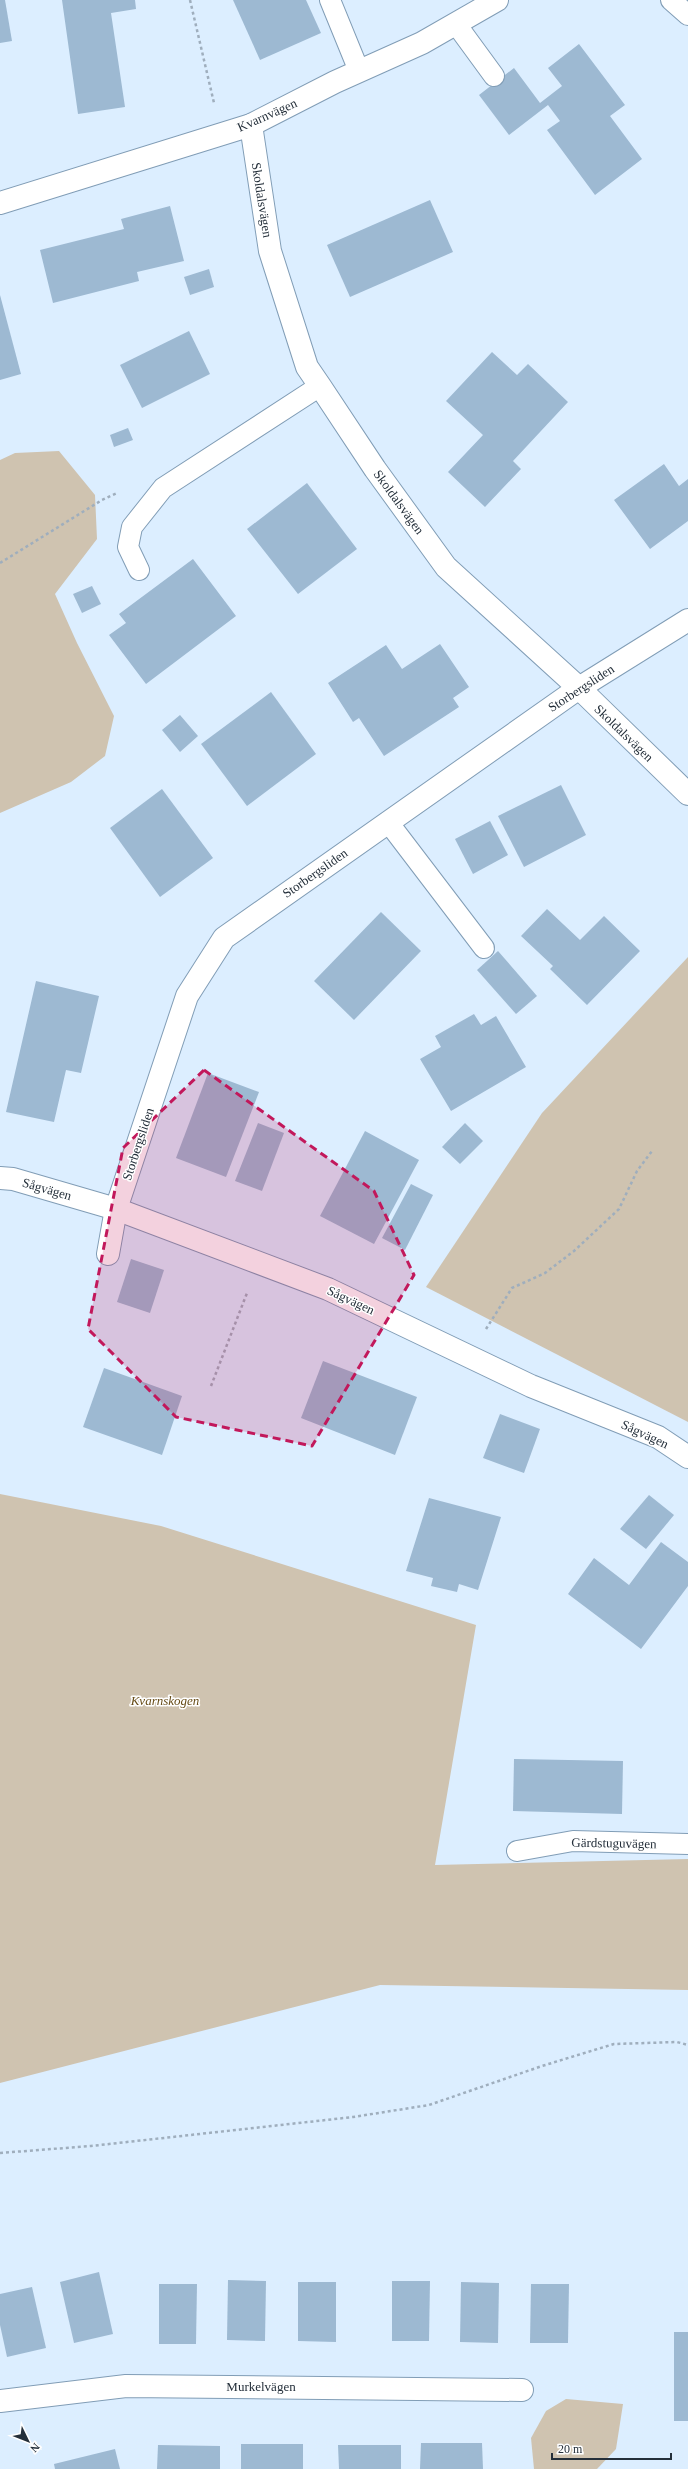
<svg xmlns="http://www.w3.org/2000/svg" width="688" height="2469" font-family="'Times New Roman',serif">
<style>
.green{fill:#cfc3b0}
.building{fill:#9db9d2}
.lines{fill:none;stroke-linecap:round;stroke-linejoin:round}
.service-casing{stroke:#819db6;stroke-width:22}
.minor-casing{stroke:#819db6;stroke-width:24}
.path{stroke:#9faebd;stroke-width:2.5;stroke-dasharray:3 3;stroke-linecap:butt}
.service{stroke:#fff;stroke-width:20}
.minor{stroke:#fff;stroke-width:22}
.marked{fill:#c2185b;fill-opacity:0.2;stroke:#c2185b;stroke-width:3;stroke-dasharray:8 5;stroke-linejoin:round}
.labels{text-anchor:middle;dominant-baseline:central;stroke-width:3;stroke-linejoin:round;paint-order:stroke}
.street-label{font-size:13px;fill:#242f3a;stroke:#fff}
.park-label{font-size:13px;font-style:italic;fill:#674c17;stroke:#fff}
</style>
<rect width="100%" height="100%" fill="#dceeff"/>
<g class="green">
<polygon points="59,451 95,495 97,539 55,594 77,643 114,716 105,756 71,782 0,813 0,460 15,453"/>
<polygon points="688,957 688,1422 426,1287 542,1113"/>
<polygon points="0,1494 161,1526 476,1625 435,1865 688,1859 688,1990 380,1985 0,2083"/>
<polygon points="566,2399 623,2404 616,2449 597,2469 534,2469 531,2438 546,2411"/>
</g>
<g class="building">
<polygon points="0,0 5,0 12,41 0,43"/>
<polygon points="62,0 135,0 136,9 111,13 125,107 78,114"/>
<polygon points="233,0 306,0 321,33 260,60"/>
<polygon points="579,44 625,105 610,116 642,159 595,195 547,130 560,121 548,105 509,135 479,95 514,68 540,103 562,86 548,68"/>
<polygon points="430,200 453,252 350,297 327,245"/>
<polygon points="170,206 184,261 137,272 139,281 53,303 40,250 124,229 121,219"/>
<polygon points="209,269 214,287 190,295 184,277"/>
<polygon points="0,295 21,374 0,380"/>
<polygon points="189,331 210,374 142,408 120,365"/>
<polygon points="492,352 517,375 528,364 568,402 513,461 521,469 485,507 448,472 483,435 446,401"/>
<polygon points="128,428 133,440 114,447 110,435"/>
<polygon points="664,464 679,486 688,479 688,521 650,549 614,500"/>
<polygon points="307,483 357,549 298,594 247,529"/>
<polygon points="193,559 236,616 146,684 109,635 126,623 119,614"/>
<polygon points="92,586 101,604 82,613 73,594"/>
<polygon points="440,644 469,687 453,698 459,707 384,756 359,718 353,722 328,683 386,645 402,669"/>
<polygon points="271,692 316,754 247,806 201,744"/>
<polygon points="180,715 198,736 180,752 162,730"/>
<polygon points="561,785 586,835 524,867 498,816"/>
<polygon points="162,789 213,858 160,897 110,828"/>
<polygon points="490,821 508,855 473,874 455,839"/>
<polygon points="547,909 580,940 604,916 640,951 587,1005 550,969 553,966 521,936"/>
<polygon points="381,912 421,951 354,1020 314,981"/>
<polygon points="498,951 537,996 516,1014 477,970"/>
<polygon points="36,981 99,996 81,1073 66,1070 54,1122 6,1112"/>
<polygon points="474,1014 481,1025 496,1016 526,1067 451,1111 420,1059 441,1047 435,1036"/>
<polygon points="208,1073 259,1092 226,1177 176,1158"/>
<polygon points="258,1123 284,1133 262,1191 235,1181"/>
<polygon points="465,1123 483,1141 460,1164 442,1147"/>
<polygon points="365,1131 419,1160 374,1244 320,1216"/>
<polygon points="411,1184 433,1195 405,1250 382,1238"/>
<polygon points="131,1259 164,1270 150,1313 117,1302"/>
<polygon points="323,1361 417,1397 395,1455 301,1418"/>
<polygon points="104,1368 182,1396 162,1455 83,1427"/>
<polygon points="500,1414 540,1429 524,1473 483,1458"/>
<polygon points="649,1495 674,1515 646,1549 620,1529"/>
<polygon points="429,1498 501,1517 478,1590 459,1584 457,1592 431,1586 433,1578 406,1571"/>
<polygon points="661,1542 688,1562 688,1586 641,1649 568,1594 594,1558 629,1585"/>
<polygon points="514,1759 623,1761 622,1814 513,1811"/>
<polygon points="99,2272 113,2334 74,2343 60,2282"/>
<polygon points="228,2280 266,2281 265,2341 227,2340"/>
<polygon points="392,2281 430,2281 429,2341 392,2341"/>
<polygon points="298,2282 336,2282 336,2342 298,2341"/>
<polygon points="461,2282 499,2283 498,2343 460,2342"/>
<polygon points="159,2284 197,2284 196,2344 159,2344"/>
<polygon points="531,2284 569,2284 568,2343 530,2343"/>
<polygon points="32,2287 46,2348 7,2357 0,2325 0,2294"/>
<rect x="674" y="2332" width="14" height="89"/>
<polygon points="421,2443 482,2443 483,2469 420,2469"/>
<rect x="241" y="2444" width="62" height="25"/>
<polygon points="158,2445 220,2446 220,2469 157,2469"/>
<polygon points="338,2445 401,2445 401,2469 339,2469"/>
<polygon points="115,2449 120,2469 55,2469 54,2464"/>
</g>
<g class="lines">
<g class="service-casing">
<g id="service">
<polyline points="330,0 359,71"/>
<polyline points="671,0 688,15"/>
<polyline points="456,24 494,76"/>
<polyline points="139,570 128,547 132,527 163,488 320,386"/>
<polyline points="388,822 484,948"/>
<polyline points="517,1851 573,1841 688,1844"/>
</g>
</g>
<g class="minor-casing">
<g id="minor">
<polyline points="251,125 270,251 307,367 320,386 375,469 446,567 579,688 688,794"/>
<polyline points="0,203 251,125 335,82 422,43 497,0"/>
<polyline points="0,1178 13,1179 116,1209 328,1289 531,1386 658,1437 688,1457"/>
<polyline points="108,1254 116,1209 187,996 224,938 579,688 688,620"/>
<polyline points="0,2401 126,2386 522,2390"/>
</g>
</g>
<g class="path">
<polyline points="190,0 214,103"/>
<polyline points="0,563 102,500 117,493"/>
<polyline points="486,1329 512,1288 545,1273 574,1251 619,1209 637,1171 652,1151"/>
<polyline points="211,1386 247,1293"/>
<polyline points="0,2153 91,2146 353,2117 429,2105 542,2066 614,2044 677,2042 688,2045"/>
</g>
<use href="#service" class="service"/>
<use href="#minor" class="minor"/>
</g>
<path class="marked" d="M204,1070L374,1191L414,1275L312,1446L176,1417L88,1329L123,1148Z"/>
<g class="labels">
<g class="street-label">
<text transform="translate(267 115) rotate(-24)">Kvarnvägen</text>
<text transform="translate(262 200) rotate(81)">Skoldalsvägen</text>
<text transform="translate(399 502) rotate(54)">Skoldalsvägen</text>
<text transform="translate(581 688) rotate(-33)">Storbergsliden</text>
<text transform="translate(624 733) rotate(44)">Skoldalsvägen</text>
<text transform="translate(315 873) rotate(-35)">Storbergsliden</text>
<text transform="translate(138 1144) rotate(-72)">Storbergsliden</text>
<text transform="translate(47 1189) rotate(16)">Sågvägen</text>
<text transform="translate(351 1300) rotate(25)">Sågvägen</text>
<text transform="translate(645 1434) rotate(25)">Sågvägen</text>
<text transform="translate(614 1843) rotate(1)">Gärdstuguvägen</text>
<text x="261" y="2386">Murkelvägen</text>
</g>
<g class="park-label">
<text x="165" y="1700">Kvarnskogen</text>
</g>
</g>
<g transform="translate(28 2441) rotate(133)" stroke="#ffffff" stroke-width="3" paint-order="stroke">
<path d="M0-3L7 15L0 10L-7 15Z" fill="#242f3a"/>
<text y="-6" font-size="11" font-weight="bold" text-anchor="middle" fill="#242f3a">N</text>
</g>
<path d="M552 2453v6h119v-6" fill="none" stroke="#242f3a" stroke-width="2"/>
<text x="558" y="2453" font-size="12" fill="#242f3a" stroke="#ffffff" stroke-width="3" paint-order="stroke">20 m</text>
</svg>
